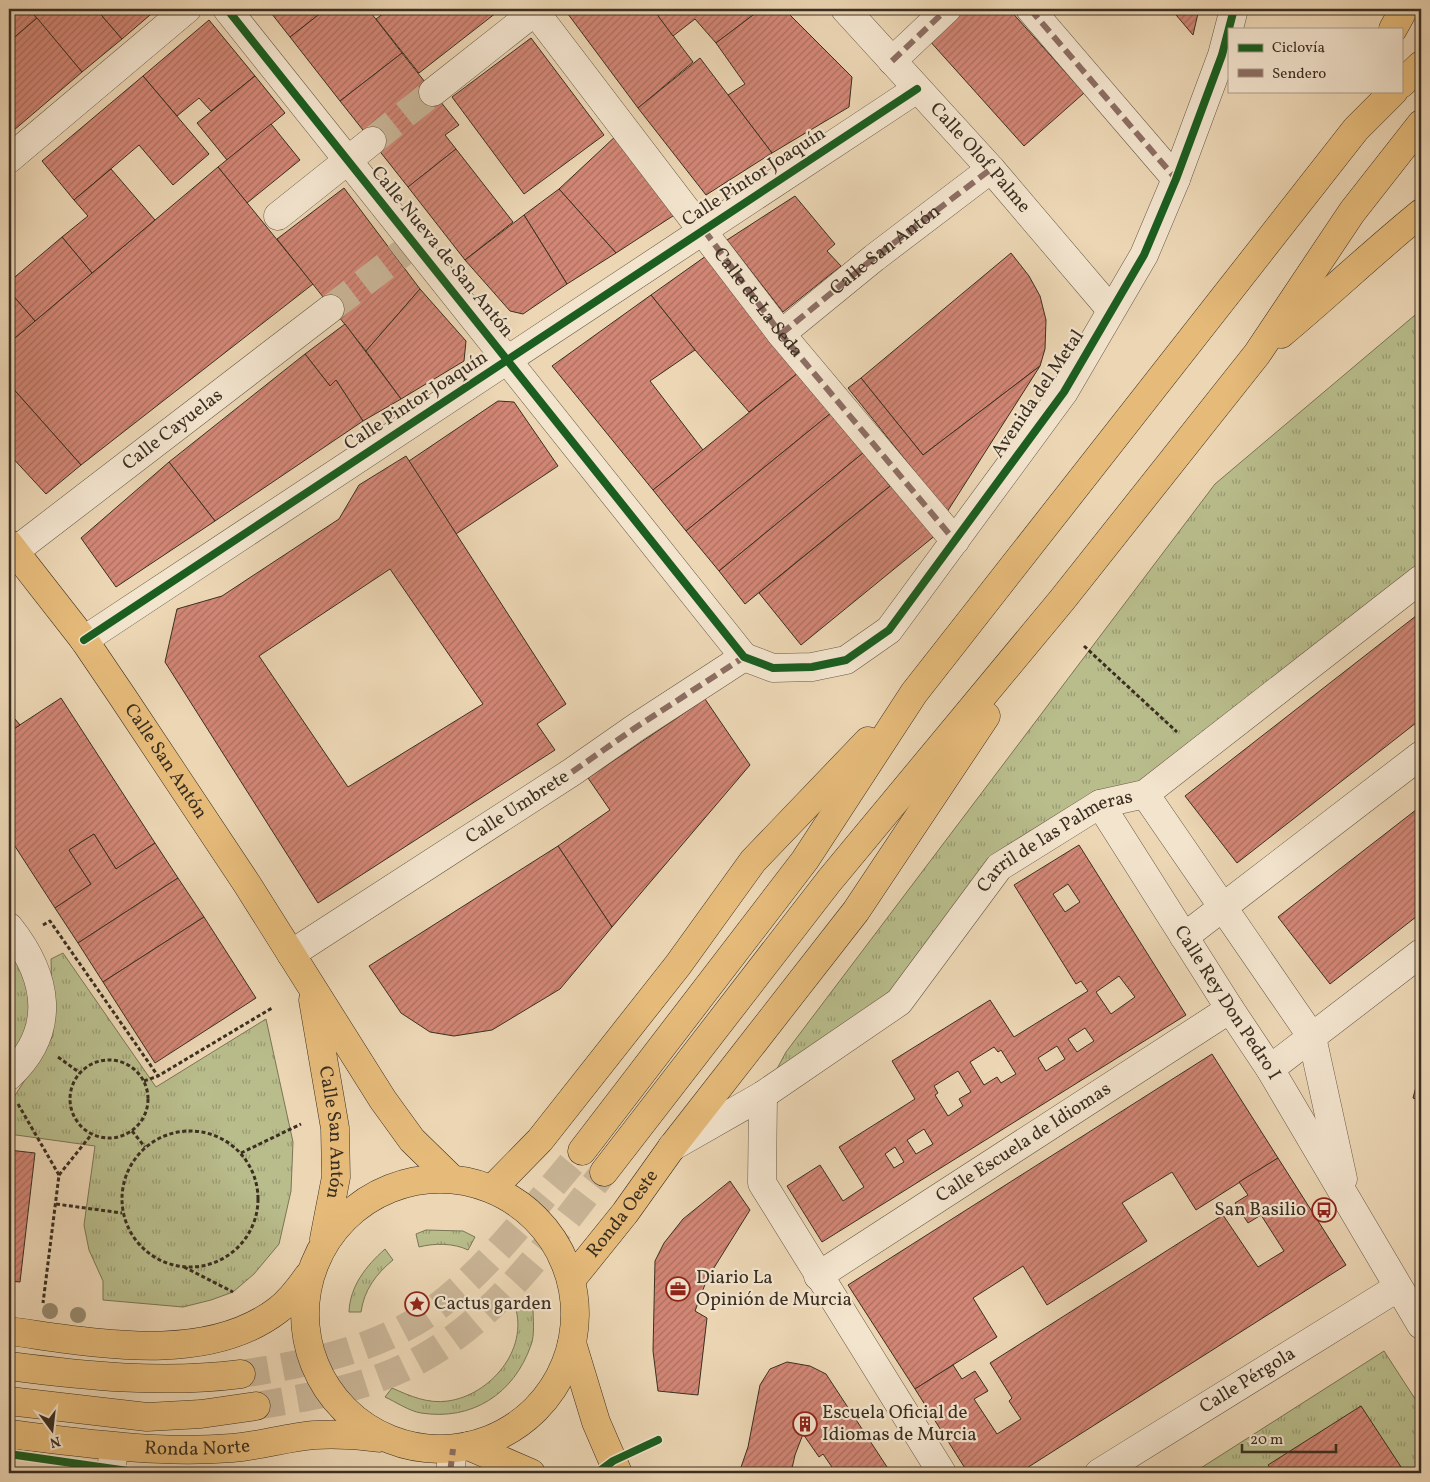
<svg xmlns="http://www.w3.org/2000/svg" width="1430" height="1482" font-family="Vollkorn,serif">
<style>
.grass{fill:url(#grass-tufts);stroke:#7a7656}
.building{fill:url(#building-hatch);stroke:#3b2f21;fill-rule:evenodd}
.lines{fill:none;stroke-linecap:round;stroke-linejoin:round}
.minor-tunnel{stroke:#c9b597;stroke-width:28;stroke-dasharray:28 14;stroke-linecap:butt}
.highway-tunnel{stroke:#c9b597;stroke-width:28;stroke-dasharray:28 14;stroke-linecap:butt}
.minor-casing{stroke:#675946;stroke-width:29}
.major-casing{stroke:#3b2f21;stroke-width:29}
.highway-casing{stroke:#3b2f21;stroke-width:29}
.path{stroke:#3b2f21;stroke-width:3;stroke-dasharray:4 2.5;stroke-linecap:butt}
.minor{stroke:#f3e4ce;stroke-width:28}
.major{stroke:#e6bb7a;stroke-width:28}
.highway{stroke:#e6bb7a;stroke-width:28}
.quiet{stroke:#8d6e63;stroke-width:6;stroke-dasharray:12 6;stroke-linecap:butt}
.cycleway-casing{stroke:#f3e4ce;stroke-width:11}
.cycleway{stroke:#1b5e20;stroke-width:8}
.tree{fill:#988a6f}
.labels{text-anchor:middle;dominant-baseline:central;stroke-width:4.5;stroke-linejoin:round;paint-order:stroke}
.street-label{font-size:19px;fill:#3b2f21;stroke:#f3e4ce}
.poi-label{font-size:19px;fill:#3b2f21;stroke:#f3e4ce;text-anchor:start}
</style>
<defs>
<pattern id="grass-tufts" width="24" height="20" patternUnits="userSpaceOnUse" patternTransform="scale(1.25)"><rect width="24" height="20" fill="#b9bd8c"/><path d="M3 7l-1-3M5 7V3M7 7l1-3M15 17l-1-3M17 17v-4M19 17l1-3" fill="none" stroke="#989a72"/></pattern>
<pattern id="building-hatch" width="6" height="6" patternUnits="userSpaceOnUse" patternTransform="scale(1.25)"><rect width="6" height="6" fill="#d28675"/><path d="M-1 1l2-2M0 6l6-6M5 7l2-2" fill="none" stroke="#ac6e60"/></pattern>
</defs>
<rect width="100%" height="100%" fill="#ecd6b4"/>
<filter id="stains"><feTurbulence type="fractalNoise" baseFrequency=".004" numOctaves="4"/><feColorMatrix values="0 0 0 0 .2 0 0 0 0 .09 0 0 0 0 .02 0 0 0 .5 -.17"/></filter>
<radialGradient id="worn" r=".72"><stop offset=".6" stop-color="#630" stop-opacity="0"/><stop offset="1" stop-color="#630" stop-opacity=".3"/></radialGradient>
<g class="grass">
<polygon points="1421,310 1421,579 1145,794 999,867 899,1002 763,1095 786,1052 1215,484"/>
<polygon points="9,927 43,999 9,1076"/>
<polygon points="63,953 156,1087 266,1019 293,1142 291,1191 279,1244 254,1274 233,1292 211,1300 183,1307 103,1300 103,1281 89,1250 84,1225 95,1146 9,1134 9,1100 14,1097 53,1036 51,959"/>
<path d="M426,1230L463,1231L475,1237L468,1250C454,1243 434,1243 419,1247L416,1234Z"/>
<path d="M385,1249L393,1260C376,1274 364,1290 361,1312H349C350,1286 366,1266 385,1249Z"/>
<path d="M515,1306L533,1307C533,1319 535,1335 531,1345C514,1394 472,1421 421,1413C409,1411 396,1402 385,1397L392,1388C410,1396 428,1404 448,1401C490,1395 529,1350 515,1306Z"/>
<polygon points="1384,1351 1421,1408 1421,1473 1193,1473"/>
</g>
<g class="building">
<polygon points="9,9 29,9 37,18 9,42"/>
<polygon points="29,9 96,9 122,39 82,72"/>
<polygon points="96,9 157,9 122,39"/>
<polygon points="268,9 326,9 290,37"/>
<polygon points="326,9 368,9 402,53 340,101 290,37"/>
<polygon points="389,9 501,9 419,73 376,19"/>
<polygon points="567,9 653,9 693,62 638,108 565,10"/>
<polygon points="653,9 761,9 716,43 695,19 673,36"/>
<polygon points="761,9 784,9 852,77 849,107 772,153 728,95 745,84 716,43"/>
<polygon points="962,9 1009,9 1084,93 1024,146 928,39"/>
<polygon points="1171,9 1199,9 1193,35"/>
<polygon points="37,18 82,72 14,130 9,125 9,42"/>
<polygon points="209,20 255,76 211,111 199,98 177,116 143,76"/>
<polygon points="531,38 604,135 524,194 452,97"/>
<polygon points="402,53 459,125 445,135 456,149 408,187 340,101"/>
<polygon points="700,58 772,153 706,195 638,108"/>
<polygon points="143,76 209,154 173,185 139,145 74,200 42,161"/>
<polygon points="255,76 285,113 227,160 197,123"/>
<polygon points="271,124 300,160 247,203 218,167"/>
<polygon points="618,134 679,212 616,253 559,189"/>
<polygon points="456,149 513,222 465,260 408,187"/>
<polygon points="218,167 313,284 81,465 9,384 9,343"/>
<polygon points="111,169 155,220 92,273 62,237 88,216 74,200"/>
<polygon points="344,188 420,289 366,351 277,239"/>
<polygon points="559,189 616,253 567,284 524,215"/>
<polygon points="795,196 835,244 827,251 841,266 783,312 727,240"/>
<polygon points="524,215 567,284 523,314 510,311 465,260"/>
<polygon points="62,237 92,273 35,321 9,291 9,282"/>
<polygon points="1011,253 1029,276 1040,296 1046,320 1045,349 1040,366 923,455 861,378"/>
<polygon points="706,256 798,373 749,412 695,350 651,295"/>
<polygon points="420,289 466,341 464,361 401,399 366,351"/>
<polygon points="9,291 35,321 9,343"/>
<polygon points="651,295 695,350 650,381 703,450 653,490 552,366"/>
<polygon points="345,324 401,399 363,421 336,380 330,386 305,354"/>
<polygon points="305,354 330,386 336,380 363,421 215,521 169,462"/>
<polygon points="1040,366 947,512 848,388 861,378 923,455"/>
<polygon points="798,373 831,413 686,531 653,490"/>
<polygon points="9,384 81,465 46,494 9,454"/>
<polygon points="498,401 514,402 558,466 456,534 409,461"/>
<polygon points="831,413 863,453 719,571 686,531"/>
<polygon points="863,453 890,486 745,604 719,571"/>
<path d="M406,456L566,704L537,724L555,750L318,903L165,662L177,609L222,596L339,519L359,485ZM390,569L483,704L348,787L259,656Z"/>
<polygon points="169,462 215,521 116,587 81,538"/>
<polygon points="894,483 937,534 801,645 759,593"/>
<polygon points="1421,612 1421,719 1237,863 1185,796"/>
<polygon points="61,698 155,843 116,869 94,834 69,850 91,884 55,908 9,837 9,732"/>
<polygon points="705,699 750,765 612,927 558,846 610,810 588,778"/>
<polygon points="9,712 20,725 9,732"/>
<polygon points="1421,806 1421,913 1330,984 1278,917"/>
<polygon points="94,834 116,869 155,843 178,878 78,943 55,908 91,884 69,850"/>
<path d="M1079,845L1186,1015L822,1242L787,1186L820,1165L843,1201L864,1187L839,1147L915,1099L892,1061L990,1000L1014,1037L1088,991L1081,981L1076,984L1014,885ZM1068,884L1080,902L1065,912L1053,894ZM1119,976L1135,997L1111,1014L1096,992ZM1085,1028L1094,1041L1077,1052L1068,1039ZM1057,1046L1065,1059L1046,1071L1038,1058ZM994,1047L998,1052L1001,1050L1016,1074L1001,1083L997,1077L984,1085L970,1062ZM958,1071L971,1092L959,1099L963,1106L948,1116L935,1095L938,1093L934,1086ZM924,1129L933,1144L916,1154L907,1140ZM895,1147L904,1162L894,1168L885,1154Z"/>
<polygon points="558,846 612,927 560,989 492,1030 454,1036 430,1032 401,1013 369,966"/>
<polygon points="178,878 204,917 103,982 78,943"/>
<polygon points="204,917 256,998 155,1063 103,982"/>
<polygon points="1212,1054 1278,1158 1196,1210 1172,1172 1122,1203 1147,1241 1047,1305 1023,1266 973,1298 997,1337 915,1389 848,1285"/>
<polygon points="1421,1068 1421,1101 1413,1098"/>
<polygon points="9,1150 35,1153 20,1282 9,1281"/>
<polygon points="1278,1158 1346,1265 1019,1473 968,1473 915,1389 953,1365 962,1379 975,1371 988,1391 974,1399 997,1434 1021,1419 1009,1401 1012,1398 990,1363 1223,1215 1258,1267 1284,1251 1261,1215 1248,1223 1235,1203 1248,1195 1239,1182"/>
<polygon points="730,1181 750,1210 707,1279 695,1311 707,1318 698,1395 658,1391 653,1351 655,1261 664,1243 683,1219"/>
<polygon points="787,1362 810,1366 826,1374 891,1473 836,1473 823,1454 819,1457 803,1434 795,1455 791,1473 739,1473 748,1447 760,1385 770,1369"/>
<polygon points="1361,1406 1405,1473 1274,1473 1268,1465"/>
</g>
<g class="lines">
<g class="minor-tunnel">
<polyline points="372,141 433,92"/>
<polyline points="330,309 414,244"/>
</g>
<g class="highway-tunnel">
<path d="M241,1374C307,1364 383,1349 437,1307C493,1264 536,1204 582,1151"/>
<path d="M256,1406C294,1399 334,1394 371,1381C480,1344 535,1259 604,1172"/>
</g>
<g class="minor-casing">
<g id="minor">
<polyline points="227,9 744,657"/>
<path id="s1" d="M533,9L781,334L955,541"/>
<path id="s2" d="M845,9L991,169L1111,310"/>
<polyline points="1030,9 1176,179"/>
<polyline points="892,61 947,9"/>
<polyline points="433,92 538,9"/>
<polyline points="9,159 187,9"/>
<polyline points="278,216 372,141"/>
<polyline points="781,334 874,258 991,169"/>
<path id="s3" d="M15,551L330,309"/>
<polyline points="84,640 917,89"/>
<polyline points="744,657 773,668 812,667 846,660 889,630 1064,392 1144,255 1176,179 1222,55 1234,9"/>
<polyline points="1145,794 1312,1037 1343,1179"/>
<path id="s4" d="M1100,804L1230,1009L1270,1069L1421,1325"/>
<path d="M9,927C48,976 58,1030 9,1076"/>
<polyline points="1184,937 1421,755"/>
<path id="s5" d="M291,954L572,772L635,728L744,657"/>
<polyline points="1270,1069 1421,953"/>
<polyline points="763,1095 762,1183 942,1473"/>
<path id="s6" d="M672,1147L763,1095L899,1002L999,867L1100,804L1145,794L1421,579"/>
<path id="s7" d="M818,1276L1230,1009"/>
<polyline points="110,1473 115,1448"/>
<polyline points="450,1473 453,1449"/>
<path id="s8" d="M1099,1473L1397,1288"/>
</g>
</g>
<g class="major-casing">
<g id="major">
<path id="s9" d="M9,544L84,640L122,696L247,884L383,1100L412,1140L452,1179"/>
<path id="s10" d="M313,1000L335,1128L336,1177L324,1239"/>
<circle cx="440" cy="1314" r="135"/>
<path id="s11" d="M571,1280L625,1213L672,1147"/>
<path d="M9,1331C92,1342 205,1366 278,1310C290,1301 299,1289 308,1276"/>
<polyline points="572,1343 596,1422 618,1473"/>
<path id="s12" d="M9,1434C84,1443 157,1454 232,1448C260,1446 287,1437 315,1435C336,1434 358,1435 379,1438"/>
<polyline points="468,1446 531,1473"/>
</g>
</g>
<g class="highway-casing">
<g id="highway">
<polyline points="1393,29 1404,9"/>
<polyline points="1401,84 1421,65"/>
<path d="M1281,334C1329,294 1373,252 1421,213"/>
<polyline points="672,1147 856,911 986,716"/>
<polyline points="582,1151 805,860 914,693 1356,129 1394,91"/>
<polyline points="604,1172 829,881 1062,600 1257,354 1352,212 1421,124"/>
<polyline points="492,1189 540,1140 678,965 753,861 868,741"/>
<path d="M9,1366C86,1376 163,1384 241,1374"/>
<polyline points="9,1401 147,1417 201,1414 256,1406"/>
</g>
</g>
<g class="path">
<polyline points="1084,646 1177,732"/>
<polyline points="43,925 50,921 158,1076 272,1008"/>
<polyline points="58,1057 80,1073"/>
<circle cx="109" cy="1099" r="39"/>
<polyline points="144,1081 158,1076"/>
<polyline points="18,1104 59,1175 43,1303"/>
<circle cx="190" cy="1199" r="68"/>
<polyline points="132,1131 145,1147"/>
<polyline points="241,1153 301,1124"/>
<polyline points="59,1175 91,1135"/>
<polyline points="56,1204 122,1213"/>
<polyline points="184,1267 233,1292"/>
</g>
<use href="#minor" class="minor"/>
<use href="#major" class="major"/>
<use href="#highway" class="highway"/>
<g class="quiet">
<polyline points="1030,9 1176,179"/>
<polyline points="892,61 947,9"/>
<polyline points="704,230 781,334 955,541"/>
<path id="s13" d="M781,334L874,258L991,169"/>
<polyline points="572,772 635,728 744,657"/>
<polyline points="450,1473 453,1449"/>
</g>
<g class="cycleway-casing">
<g id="cycleway">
<polyline points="227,9 744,657 773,668 812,667 846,660 889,630 1064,392 1144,255 1176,179 1222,55 1234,9"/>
<polyline points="84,640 917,89"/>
<polyline points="9,1454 142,1473"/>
<polyline points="597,1473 613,1461 658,1440"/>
</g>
</g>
<use href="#cycleway" class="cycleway"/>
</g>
<g class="tree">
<circle cx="50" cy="1311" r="8"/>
<circle cx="78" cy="1315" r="8"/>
</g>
<defs>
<g id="bus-ring" transform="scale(1.25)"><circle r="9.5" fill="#f3e4ce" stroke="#8f2418" stroke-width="1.5"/><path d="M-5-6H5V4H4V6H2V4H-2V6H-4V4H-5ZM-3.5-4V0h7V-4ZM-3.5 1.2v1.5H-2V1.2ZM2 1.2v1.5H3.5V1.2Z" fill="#8f2418"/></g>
<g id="office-ring" transform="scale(1.25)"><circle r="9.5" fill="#f3e4ce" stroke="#8f2418" stroke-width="1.5"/><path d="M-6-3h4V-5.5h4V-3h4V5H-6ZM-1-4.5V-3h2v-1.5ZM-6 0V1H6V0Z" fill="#8f2418"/></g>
<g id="sight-ring" transform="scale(1.25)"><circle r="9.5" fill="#f3e4ce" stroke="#8f2418" stroke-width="1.5"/><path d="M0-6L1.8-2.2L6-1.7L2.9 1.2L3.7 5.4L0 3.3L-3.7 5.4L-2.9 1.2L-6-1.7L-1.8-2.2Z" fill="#8f2418"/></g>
<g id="building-ring" transform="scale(1.25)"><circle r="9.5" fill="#f3e4ce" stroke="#8f2418" stroke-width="1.5"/><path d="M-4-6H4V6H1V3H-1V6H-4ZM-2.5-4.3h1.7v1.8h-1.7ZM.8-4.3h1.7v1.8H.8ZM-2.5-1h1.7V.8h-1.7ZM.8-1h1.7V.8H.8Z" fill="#8f2418"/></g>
</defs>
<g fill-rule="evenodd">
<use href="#bus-ring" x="1324" y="1210"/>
<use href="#office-ring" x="678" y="1289"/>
<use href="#sight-ring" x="417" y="1304"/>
<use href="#building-ring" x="805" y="1424"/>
</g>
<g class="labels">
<g class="street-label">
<text stroke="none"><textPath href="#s2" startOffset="201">Calle Olof Palme</textPath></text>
<text transform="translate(754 177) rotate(-33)">Calle Pintor Joaquín</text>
<text stroke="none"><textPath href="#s13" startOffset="134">Calle San Antón</textPath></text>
<text transform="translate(442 252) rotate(51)">Calle Nueva de San Antón</text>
<text stroke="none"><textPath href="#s1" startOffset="370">Calle de La Seda</textPath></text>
<text transform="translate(1038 394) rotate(-56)">Avenida del Metal</text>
<text transform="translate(416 401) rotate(-33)">Calle Pintor Joaquín</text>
<text stroke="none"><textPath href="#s3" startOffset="199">Calle Cayuelas</textPath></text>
<text stroke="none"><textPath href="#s9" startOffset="268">Calle San Antón</textPath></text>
<text stroke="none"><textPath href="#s5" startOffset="270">Calle Umbrete</textPath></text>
<text stroke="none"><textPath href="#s6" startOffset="499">Carril de las Palmeras</textPath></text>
<text stroke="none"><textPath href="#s4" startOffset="236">Calle Rey Don Pedro I</textPath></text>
<text stroke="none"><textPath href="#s10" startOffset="134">Calle San Antón</textPath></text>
<text stroke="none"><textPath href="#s7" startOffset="245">Calle Escuela de Idiomas</textPath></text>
<text stroke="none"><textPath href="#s11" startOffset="84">Ronda Oeste</textPath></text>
<text stroke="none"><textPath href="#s8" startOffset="175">Calle Pérgola</textPath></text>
<text stroke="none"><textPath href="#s12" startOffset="189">Ronda Norte</textPath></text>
</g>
<g class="poi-label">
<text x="1306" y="1210" text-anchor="end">San Basilio</text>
<text x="696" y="1278">Diario La<tspan x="696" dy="22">Opinión de Murcia</tspan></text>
<text x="434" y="1304">Cactus garden</text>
<text x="822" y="1413">Escuela Oficial de<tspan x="822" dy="22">Idiomas de Murcia</tspan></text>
</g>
</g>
<rect width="1430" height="1482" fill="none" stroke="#ecd6b4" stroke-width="30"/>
<rect x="10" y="10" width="1410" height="1462" fill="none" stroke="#3b2f21" stroke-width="2.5"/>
<rect x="15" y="15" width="1400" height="1452" fill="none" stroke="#3b2f21"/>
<rect x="1228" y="28" width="175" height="65" fill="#f3e4ce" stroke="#a99c89"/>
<rect x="1238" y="44" width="25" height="8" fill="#1b5e20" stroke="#a99c89"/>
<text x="1272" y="52" font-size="15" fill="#3b2f21">Ciclovía</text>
<rect x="1238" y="69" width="25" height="8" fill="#8d6e63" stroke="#a99c89"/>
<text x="1272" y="78" font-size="15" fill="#3b2f21">Sendero</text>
<g transform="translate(52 1430) rotate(165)" stroke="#f3e4ce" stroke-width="4" paint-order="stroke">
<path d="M0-4L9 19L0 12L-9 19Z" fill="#3b2f21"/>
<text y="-8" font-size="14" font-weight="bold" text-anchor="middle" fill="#3b2f21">N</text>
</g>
<path d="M1242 1444v8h94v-8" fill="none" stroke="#3b2f21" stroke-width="2.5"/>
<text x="1250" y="1444" font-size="15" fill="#3b2f21" stroke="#f3e4ce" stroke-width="4" paint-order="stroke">20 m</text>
<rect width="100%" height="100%" filter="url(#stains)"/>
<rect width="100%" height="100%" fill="url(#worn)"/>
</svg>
